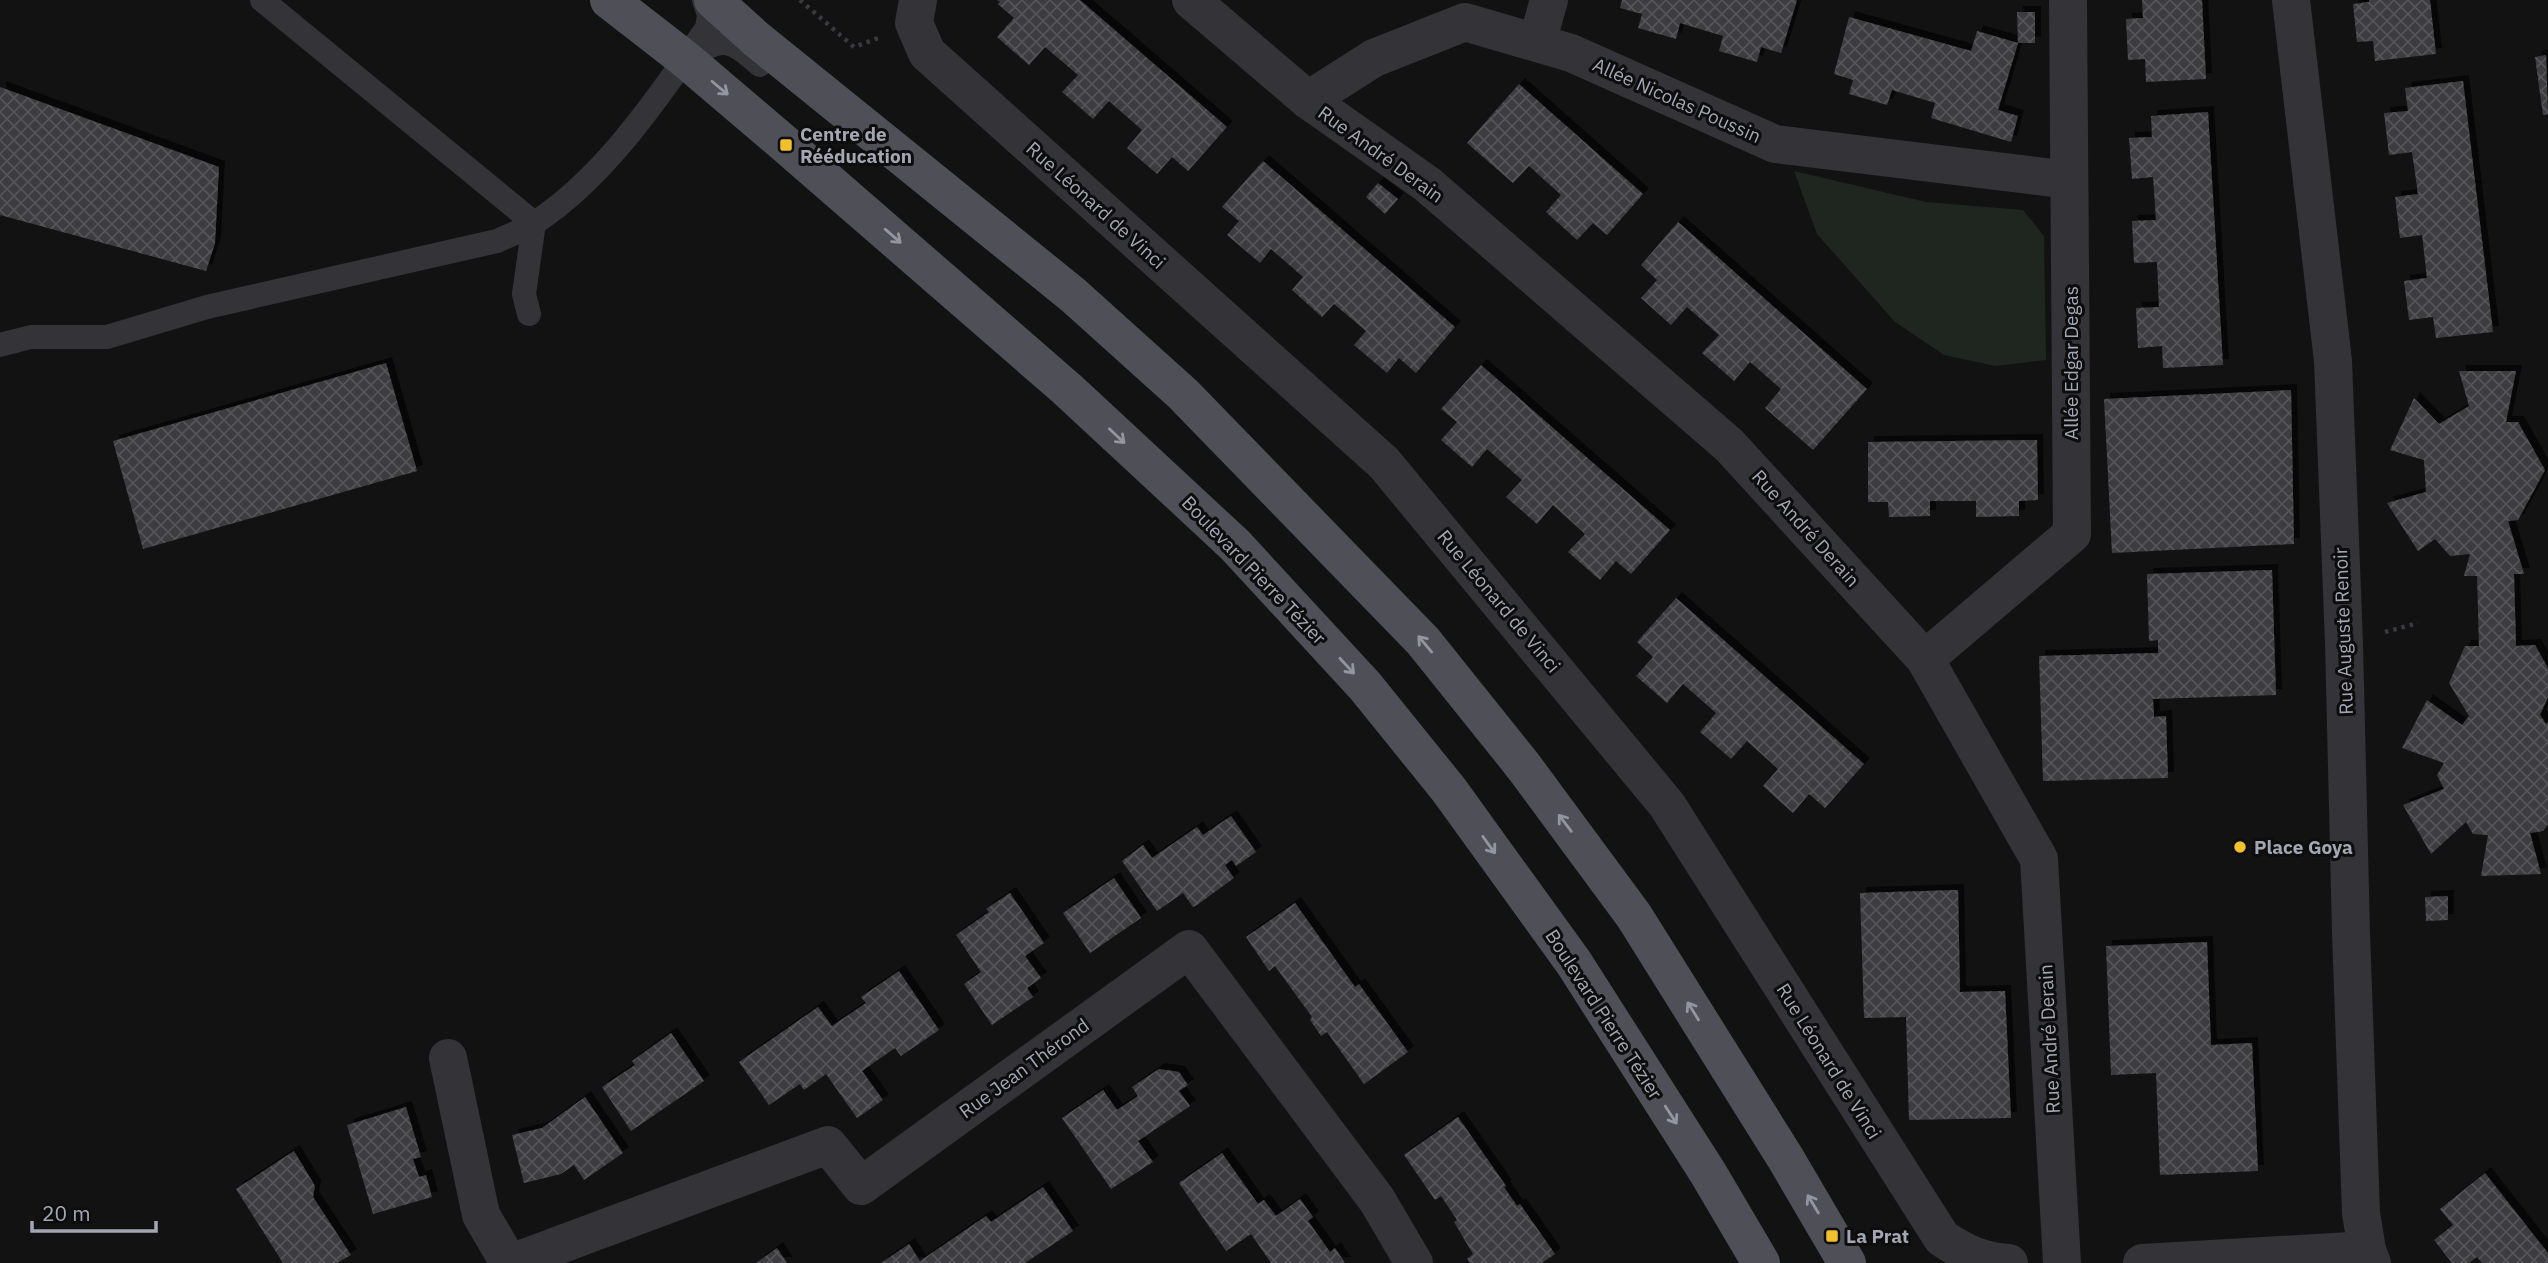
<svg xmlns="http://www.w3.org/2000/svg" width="2548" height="1263" font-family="'IBM Plex Sans',sans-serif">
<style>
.green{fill:#1e261f}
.building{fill:url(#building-cross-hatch);filter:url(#shadow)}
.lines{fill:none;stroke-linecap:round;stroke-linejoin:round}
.path{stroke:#393a3f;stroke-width:4.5;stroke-dasharray:3.5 5;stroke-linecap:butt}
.service{stroke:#333338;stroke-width:24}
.minor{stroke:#333338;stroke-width:38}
.primary{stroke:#4f5057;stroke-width:38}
.oneway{stroke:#9296a1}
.poi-dot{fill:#f1c02c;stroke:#0d0d0e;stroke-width:2.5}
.labels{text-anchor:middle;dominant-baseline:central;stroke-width:6;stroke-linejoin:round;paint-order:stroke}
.street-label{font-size:19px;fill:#a3a7b4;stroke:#0d0d0e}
.poi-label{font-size:19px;font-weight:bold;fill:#a3a7b4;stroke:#0d0d0e;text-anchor:start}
</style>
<defs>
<pattern id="building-cross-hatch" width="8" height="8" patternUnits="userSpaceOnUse" patternTransform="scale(1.75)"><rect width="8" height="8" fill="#3c3c40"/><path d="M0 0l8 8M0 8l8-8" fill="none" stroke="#555559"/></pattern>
<filter id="shadow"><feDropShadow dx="6" dy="-6" stdDeviation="0" flood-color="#0009"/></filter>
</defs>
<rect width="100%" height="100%" fill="#121213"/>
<polygon class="green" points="1794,171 1926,202 2023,210 2044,236 2046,360 1995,366 1944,355 1895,322 1817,234"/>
<g class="building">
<polygon points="997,0 1080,0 1227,127 1188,171 1172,157 1157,174 1127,148 1142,130 1109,101 1093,119 1062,92 1078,75 1045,47 1029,65 997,37 1014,18 998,4 1000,2"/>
<polygon points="1622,0 1797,0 1781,53 1761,47 1757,62 1719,51 1723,36 1680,23 1676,39 1638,28 1642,14 1620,8"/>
<polygon points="2142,0 2202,0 2206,79 2146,82 2145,59 2128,60 2126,19 2143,18"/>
<polygon points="2369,0 2430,0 2436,54 2375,61 2373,41 2357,42 2353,4 2369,2"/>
<polygon points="2017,12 2035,12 2035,43 2018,43 1998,110 2018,116 2011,142 1931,118 1935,103 1892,90 1887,105 1849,94 1853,80 1834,74 1849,17 1971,51 1977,31 2018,43"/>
<polygon points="2546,55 2548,114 2543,115 2535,57"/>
<polygon points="2463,81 2493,332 2436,338 2433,317 2409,320 2404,281 2427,278 2422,235 2400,238 2395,197 2418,194 2412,152 2389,155 2384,113 2408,111 2405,88"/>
<polygon points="1519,84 1643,194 1607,235 1593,223 1577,240 1546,212 1561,195 1529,166 1513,183 1467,143"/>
<polygon points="0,87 219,167 215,243 206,271 0,215"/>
<polygon points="2208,112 2223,365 2163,368 2162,346 2138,348 2136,308 2159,307 2157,262 2134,263 2132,221 2156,220 2153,177 2132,179 2129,138 2152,137 2151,116"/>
<polygon points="1263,161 1455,327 1416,373 1399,358 1387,373 1354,345 1366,331 1334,304 1322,317 1292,290 1303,277 1271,249 1260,263 1227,235 1239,221 1222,207"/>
<polygon points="1378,183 1398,199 1385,214 1366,197"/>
<polygon points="1678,222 1867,389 1813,450 1765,408 1781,389 1750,362 1734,381 1702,353 1719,335 1687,307 1671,325 1641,298 1657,280 1641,265"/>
<polygon points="386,363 417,471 143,549 113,441"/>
<polygon points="1481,365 1670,530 1631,574 1616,561 1600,580 1568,552 1585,534 1553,505 1537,524 1506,497 1522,480 1487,449 1472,467 1441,440 1457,422 1441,409"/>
<polygon points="2459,371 2516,371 2506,422 2518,422 2545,470 2518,520 2508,521 2524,574 2514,574 2516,646 2535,645 2548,668 2548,697 2540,715 2546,724 2548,722 2548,824 2543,831 2530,833 2541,874 2481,876 2488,835 2473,834 2466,822 2431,854 2403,805 2444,789 2437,775 2444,763 2402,748 2427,700 2462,725 2469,716 2449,683 2465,646 2479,646 2477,576 2464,576 2470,554 2450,556 2435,539 2418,551 2387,503 2426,492 2424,460 2390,450 2414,398 2439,424 2469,406"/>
<polygon points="2291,390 2294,544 2112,553 2104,399"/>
<polygon points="2037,440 2038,500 2019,501 2019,516 1976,517 1976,501 1930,501 1930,516 1889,517 1888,502 1868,502 1868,442"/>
<polygon points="2272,570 2276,695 2153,699 2154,717 2166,716 2168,778 2043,781 2039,656 2158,653 2158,640 2149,641 2147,574"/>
<polygon points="1676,598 1864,764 1825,808 1809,794 1793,813 1763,786 1778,769 1747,741 1731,759 1700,732 1716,713 1683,684 1667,703 1636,676 1653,657 1637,642"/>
<polygon points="1231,816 1256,852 1236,866 1232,860 1225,865 1234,878 1197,905 1193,907 1183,893 1157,911 1122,861 1143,845 1152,858 1197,827 1203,835"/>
<polygon points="1114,878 1141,918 1090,953 1063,913"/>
<polygon points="1958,890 1960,992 2005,991 2011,1118 1909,1120 1906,1017 1864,1018 1860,893"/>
<polygon points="1010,893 1044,943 1025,956 1041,978 1027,988 1033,997 992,1025 964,984 981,972 956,935 989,912 986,909"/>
<polygon points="2448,896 2448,920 2426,921 2425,897"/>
<polygon points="1295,903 1355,987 1359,984 1408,1052 1364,1084 1327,1032 1321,1036 1310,1020 1312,1017 1275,966 1269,971 1246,937"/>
<polygon points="2207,942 2211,1045 2252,1043 2258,1171 2160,1175 2156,1073 2111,1075 2106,946"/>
<polygon points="899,971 939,1030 901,1056 895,1048 862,1071 883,1100 857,1118 826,1074 804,1090 800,1084 769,1105 739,1062 818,1007 832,1026 866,1003 861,997"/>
<polygon points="671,1033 704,1081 631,1131 602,1087 635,1065 632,1061"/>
<polygon points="1159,1069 1179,1072 1188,1085 1179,1091 1190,1106 1138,1141 1153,1162 1111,1189 1062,1118 1103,1090 1117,1110 1138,1096 1132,1087"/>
<polygon points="585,1097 623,1153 584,1180 574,1165 561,1174 524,1183 512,1135 542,1128"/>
<polygon points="406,1107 421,1157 413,1159 419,1177 426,1175 432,1197 373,1214 347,1125"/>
<polygon points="1458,1117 1506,1186 1504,1187 1517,1206 1520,1204 1555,1254 1542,1263 1470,1263 1467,1259 1473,1254 1454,1222 1457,1220 1441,1196 1435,1200 1404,1155"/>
<polygon points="294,1151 315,1186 313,1197 351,1255 337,1263 283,1263 236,1189"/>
<polygon points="1222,1153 1258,1204 1264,1200 1276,1216 1300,1199 1313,1217 1308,1221 1330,1252 1335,1248 1345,1263 1271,1263 1251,1234 1226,1251 1179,1183"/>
<polygon points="2485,1173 2548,1253 2548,1263 2482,1263 2477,1257 2469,1263 2452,1263 2434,1240 2453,1225 2440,1209"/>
<polygon points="1043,1187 1073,1231 1025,1263 881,1263 909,1244 920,1261 986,1216 991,1222"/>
<polygon points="777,1248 787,1263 756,1263"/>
</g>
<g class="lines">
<g class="path">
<polyline points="800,0 854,47 878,38"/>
<polyline points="2385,632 2418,623"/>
</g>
<g class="service">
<polyline points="262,0 534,223 524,294 529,314"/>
<path d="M689,57C725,37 727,37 760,65"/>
<path d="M0,345L31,337H107L207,307L497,241C510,235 524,230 536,222C606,176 659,96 707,28L709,15L704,0"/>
</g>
<g class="minor">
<path d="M918,0L914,23L927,53L1384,463L1667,805L1942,1238C1964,1253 1982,1261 2009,1263"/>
<polyline points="1191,0 1308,100 1427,184 1729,445 1925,659 2039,859 2062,1263"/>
<polyline points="2291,0 2333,361 2344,643 2351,933 2361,1213 2367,1250 2372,1263"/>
<polyline points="1537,43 1549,0"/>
<polyline points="1308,100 1374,58 1465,22 1571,53 1775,144 2069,180"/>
<polyline points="1925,659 2072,534 2068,0"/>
<polyline points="448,1058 481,1215 509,1263"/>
<polyline points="511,1263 828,1145 861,1186 1189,949 1377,1200 1414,1263"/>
<polyline points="2142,1263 2367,1250"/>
</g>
<g class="primary">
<polyline points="609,0 685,59 786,145 1067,389 1235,545 1365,686 1449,790 1574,963 1708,1173 1761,1263"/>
<polyline points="713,0 755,38 1073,295 1183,394 1423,641 1524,767 1634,916 1786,1159 1847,1263"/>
</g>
</g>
<defs><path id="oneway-shaft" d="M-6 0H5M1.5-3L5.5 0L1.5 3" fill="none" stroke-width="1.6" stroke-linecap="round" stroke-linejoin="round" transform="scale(1.75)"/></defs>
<g class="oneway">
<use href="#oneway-shaft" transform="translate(720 88) rotate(40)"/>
<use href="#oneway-shaft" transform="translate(893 236) rotate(41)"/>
<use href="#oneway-shaft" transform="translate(1117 436) rotate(43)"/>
<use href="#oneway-shaft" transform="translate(1425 644) rotate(-130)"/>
<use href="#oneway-shaft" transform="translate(1347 666) rotate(47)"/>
<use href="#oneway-shaft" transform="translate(1565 823) rotate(-127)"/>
<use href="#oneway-shaft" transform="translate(1489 845) rotate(54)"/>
<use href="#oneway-shaft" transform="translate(1693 1011) rotate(-122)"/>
<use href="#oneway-shaft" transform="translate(1671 1115) rotate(57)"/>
<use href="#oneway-shaft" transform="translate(1813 1204) rotate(-121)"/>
</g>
<g class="poi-dot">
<rect x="779" y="138" width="14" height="14" rx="3.5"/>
<circle cx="2240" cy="847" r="7"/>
<rect x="1825" y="1229" width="14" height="14" rx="3.5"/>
</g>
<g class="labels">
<g class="street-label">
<text transform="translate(1677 100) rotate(24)">Allée Nicolas Poussin</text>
<text transform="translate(1381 154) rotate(36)">Rue André Derain</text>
<text transform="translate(1096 205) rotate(42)">Rue Léonard de Vinci</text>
<text transform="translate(2071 363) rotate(-90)">Allée Edgar Degas</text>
<text transform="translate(1806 528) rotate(48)">Rue André Derain</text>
<text transform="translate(1254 570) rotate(46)">Boulevard Pierre Tézier</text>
<text transform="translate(1499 601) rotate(50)">Rue Léonard de Vinci</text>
<text transform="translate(2343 631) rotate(-92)">Rue Auguste Renoir</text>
<text transform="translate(1604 1014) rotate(57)">Boulevard Pierre Tézier</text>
<text transform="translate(2049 1039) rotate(-93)">Rue André Derain</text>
<text transform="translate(1829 1061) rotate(58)">Rue Léonard de Vinci</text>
<text transform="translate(1024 1068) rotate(-36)">Rue Jean Thérond</text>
</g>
<g class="poi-label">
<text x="800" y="134">Centre de<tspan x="800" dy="22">Rééducation</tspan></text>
<text x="2254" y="847">Place Goya</text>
<text x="1846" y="1236">La Prat</text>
</g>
</g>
<path d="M32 1221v10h124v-10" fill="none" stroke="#a3a7b4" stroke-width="3.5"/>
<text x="42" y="1221" font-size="21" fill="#a3a7b4" stroke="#0d0d0e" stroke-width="5" paint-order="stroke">20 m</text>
</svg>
